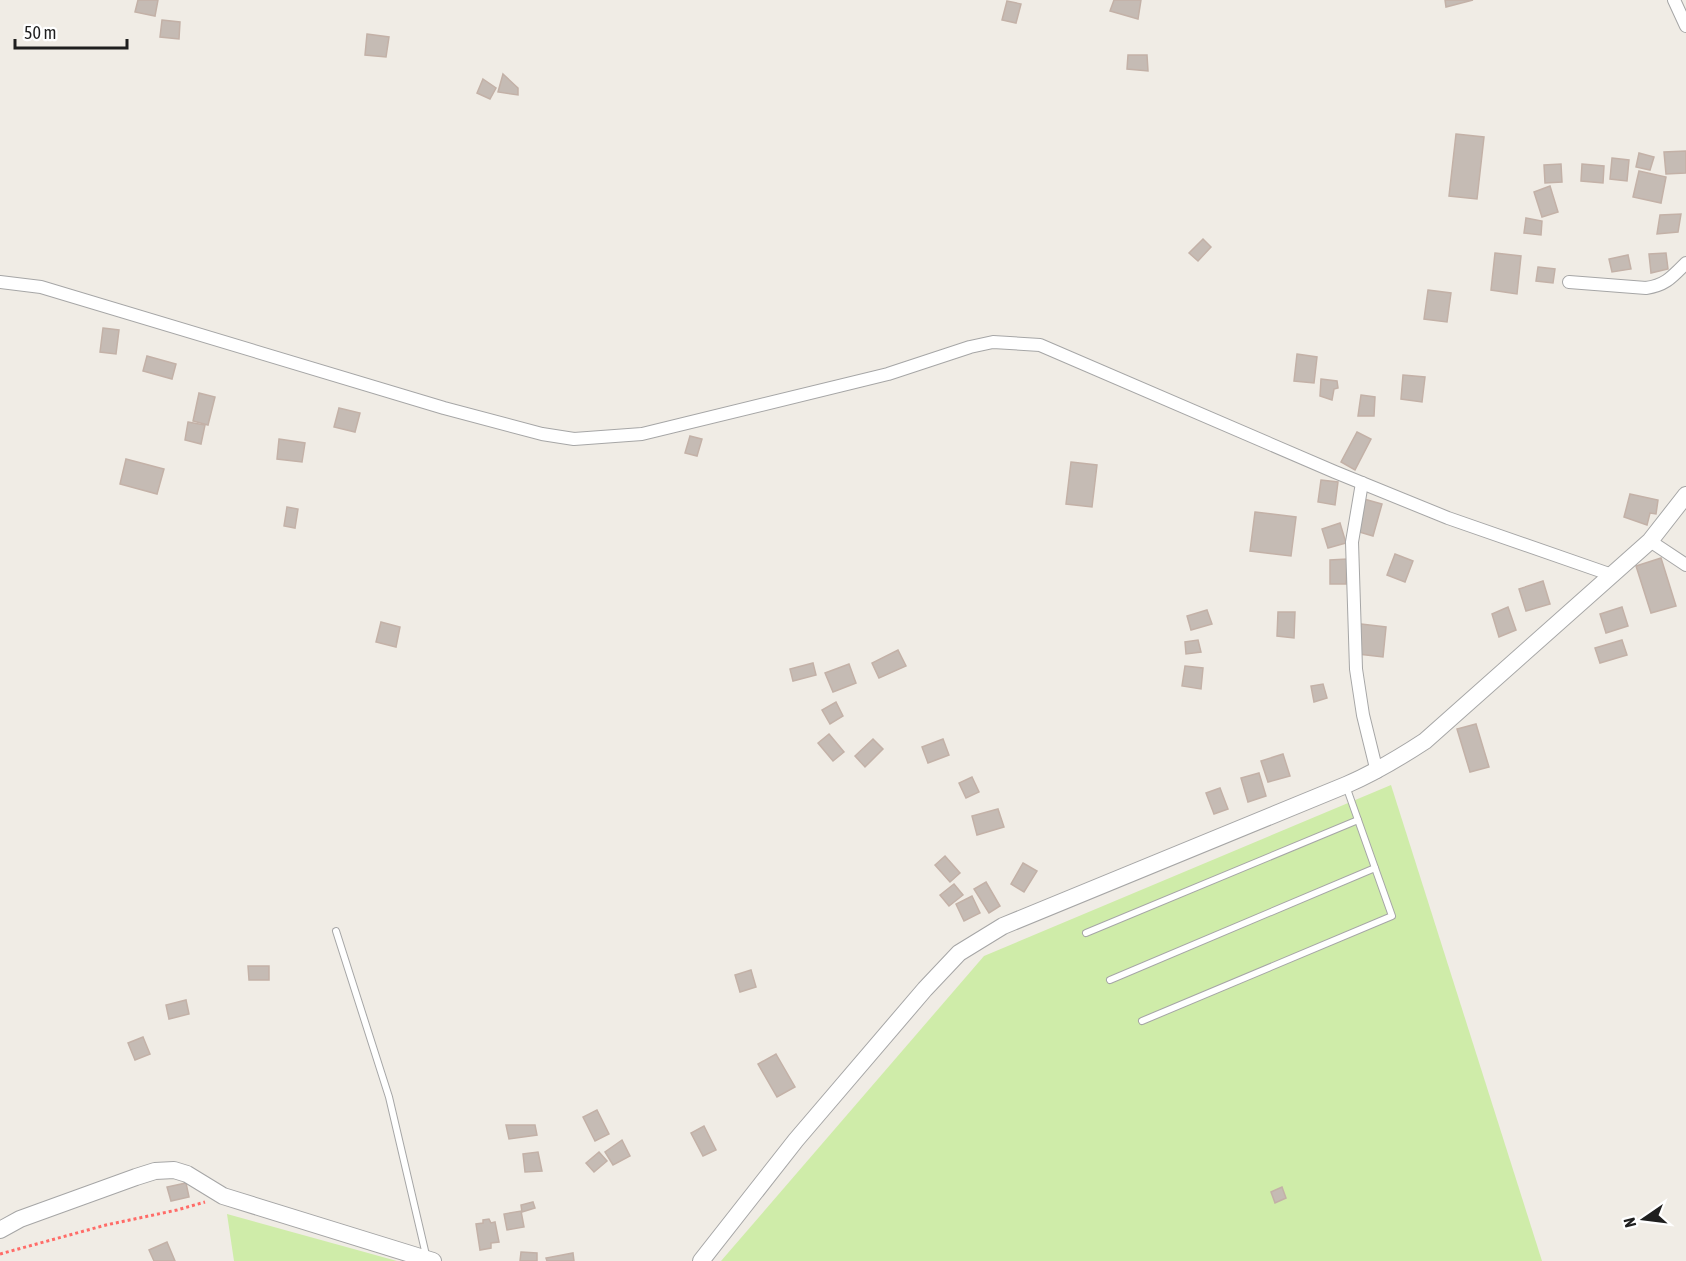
<svg xmlns="http://www.w3.org/2000/svg" width="1686" height="1261" font-family="'Asap Condensed',sans-serif">
<style>
.grass{fill:#cfeca9}
.building{fill:#c5bbb4;stroke:#c3b1a7;stroke-width:1.5}
.lines{fill:none;stroke-linecap:round;stroke-linejoin:round}
.service-casing{stroke:#a6a6a6;stroke-width:8}
.minor-casing{stroke:#a6a6a6;stroke-width:14}
.tertiary-casing{stroke:#a6a6a6;stroke-width:18}
.path{stroke:#ff6c68;stroke-width:3;stroke-dasharray:3 3;stroke-linecap:butt}
.service{stroke:#fff;stroke-width:6}
.minor{stroke:#fff;stroke-width:12}
.tertiary{stroke:#fff;stroke-width:16}
</style>
<rect width="100%" height="100%" fill="#f0ece5"/>
<g class="grass">
<polygon points="1391,785 1542,1261 721,1261 984,956"/>
<polygon points="227,1214 397,1261 234,1261"/>
</g>
<g class="building">
<polygon points="138,0 158,0 155,16 135,12"/>
<polygon points="1114,0 1141,0 1138,19 1110,11"/>
<polygon points="1445,0 1473,0 1446,7"/>
<polygon points="1007,1 1021,4 1016,23 1002,20"/>
<polygon points="162,20 180,22 179,39 160,37"/>
<polygon points="367,34 389,37 386,57 365,55"/>
<polygon points="1128,55 1147,55 1148,71 1127,69"/>
<polygon points="503,74 518,88 518,95 498,92"/>
<polygon points="483,79 496,88 490,99 477,93"/>
<polygon points="1456,134 1484,137 1477,199 1449,196"/>
<polygon points="1686,151 1686,173 1666,174 1664,152"/>
<polygon points="1639,153 1654,157 1650,170 1636,167"/>
<polygon points="1612,158 1629,160 1627,181 1610,179"/>
<polygon points="1561,164 1562,182 1545,183 1544,165"/>
<polygon points="1582,164 1604,166 1603,183 1581,181"/>
<polygon points="1639,171 1666,177 1661,203 1633,197"/>
<polygon points="1550,186 1558,212 1542,217 1534,192"/>
<polygon points="1681,214 1678,232 1657,234 1660,215"/>
<polygon points="1526,218 1542,221 1541,235 1524,233"/>
<polygon points="1203,239 1211,247 1198,261 1189,253"/>
<polygon points="1495,253 1521,256 1517,294 1491,290"/>
<polygon points="1666,253 1668,269 1651,273 1649,254"/>
<polygon points="1628,255 1631,269 1612,272 1609,259"/>
<polygon points="1538,267 1555,269 1553,283 1536,281"/>
<polygon points="1428,290 1451,293 1447,322 1424,319"/>
<polygon points="103,328 119,330 116,354 100,352"/>
<polygon points="1297,354 1317,357 1314,383 1294,381"/>
<polygon points="147,356 176,364 172,379 143,371"/>
<polygon points="1403,375 1425,377 1422,402 1401,399"/>
<polygon points="1321,379 1337,381 1338,388 1334,389 1332,400 1320,396"/>
<polygon points="199,393 215,397 208,425 193,421"/>
<polygon points="1361,395 1375,397 1374,416 1358,416"/>
<polygon points="339,408 360,413 355,432 334,427"/>
<polygon points="188,422 205,425 201,444 185,440"/>
<polygon points="1357,432 1371,439 1355,470 1341,462"/>
<polygon points="690,436 702,439 697,456 685,453"/>
<polygon points="279,439 305,443 302,462 277,459"/>
<polygon points="126,459 164,469 157,494 120,484"/>
<polygon points="1071,462 1097,465 1092,507 1066,504"/>
<polygon points="1321,480 1338,482 1335,505 1318,502"/>
<polygon points="1630,494 1658,500 1656,514 1650,513 1647,525 1624,517"/>
<polygon points="1364,499 1382,504 1373,536 1356,531"/>
<polygon points="287,507 298,509 295,528 284,526"/>
<polygon points="1255,512 1296,517 1291,556 1250,551"/>
<polygon points="1340,523 1346,543 1328,548 1322,529"/>
<polygon points="1395,554 1413,561 1405,582 1387,575"/>
<polygon points="1661,558 1676,606 1651,613 1636,566"/>
<polygon points="1347,559 1346,584 1330,584 1330,560"/>
<polygon points="1543,581 1550,604 1526,611 1519,589"/>
<polygon points="1508,607 1516,630 1499,637 1492,614"/>
<polygon points="1622,607 1628,626 1606,633 1600,614"/>
<polygon points="1207,610 1212,624 1191,630 1187,616"/>
<polygon points="1278,612 1295,612 1294,638 1277,636"/>
<polygon points="381,622 400,627 396,647 376,642"/>
<polygon points="1361,624 1386,627 1383,657 1358,654"/>
<polygon points="1198,640 1201,652 1186,654 1185,642"/>
<polygon points="1622,640 1627,655 1600,663 1595,648"/>
<polygon points="898,650 906,666 879,678 872,663"/>
<polygon points="813,663 816,675 793,681 790,669"/>
<polygon points="849,664 856,683 833,692 825,673"/>
<polygon points="1185,666 1203,668 1201,689 1182,686"/>
<polygon points="1323,684 1327,698 1314,702 1311,686"/>
<polygon points="836,702 843,716 830,724 822,710"/>
<polygon points="1476,724 1489,767 1470,772 1457,729"/>
<polygon points="829,734 844,752 833,761 818,743"/>
<polygon points="873,739 883,749 865,767 855,756"/>
<polygon points="943,739 949,755 928,763 922,747"/>
<polygon points="1283,754 1290,776 1268,782 1261,761"/>
<polygon points="1259,773 1266,796 1248,802 1241,778"/>
<polygon points="972,777 979,792 966,798 959,783"/>
<polygon points="1220,788 1228,809 1214,814 1206,793"/>
<polygon points="998,809 1004,827 977,835 972,816"/>
<polygon points="945,856 960,873 950,882 935,865"/>
<polygon points="1023,863 1037,871 1024,892 1011,884"/>
<polygon points="986,882 1000,906 989,913 974,889"/>
<polygon points="954,884 963,895 949,906 940,895"/>
<polygon points="972,896 980,913 964,921 956,904"/>
<polygon points="248,966 269,966 269,980 249,980"/>
<polygon points="751,970 756,987 740,992 735,975"/>
<polygon points="186,1000 189,1014 169,1019 166,1005"/>
<polygon points="143,1037 150,1054 135,1060 128,1043"/>
<polygon points="776,1054 795,1087 777,1097 758,1064"/>
<polygon points="597,1110 609,1134 595,1141 583,1117"/>
<polygon points="506,1125 535,1125 537,1135 509,1139"/>
<polygon points="704,1126 716,1150 703,1156 691,1133"/>
<polygon points="622,1140 630,1156 613,1165 605,1152"/>
<polygon points="538,1152 542,1171 525,1172 523,1154"/>
<polygon points="599,1152 607,1161 594,1172 586,1163"/>
<polygon points="186,1183 189,1197 171,1201 167,1187"/>
<polygon points="1282,1187 1286,1198 1275,1203 1271,1192"/>
<polygon points="533,1202 535,1208 522,1212 521,1205"/>
<polygon points="521,1211 524,1227 507,1230 504,1214"/>
<polygon points="489,1219 491,1223 495,1222 499,1242 491,1243 491,1248 480,1250 476,1224 483,1223 483,1220"/>
<polygon points="167,1242 175,1261 154,1261 149,1250"/>
<polygon points="521,1252 537,1253 537,1261 520,1261"/>
<polygon points="573,1253 574,1261 547,1261 546,1258"/>
</g>
<g class="lines">
<g class="service-casing">
<g id="service">
<polyline points="336,931 389,1097 426,1255"/>
<polyline points="1086,933 1358,820"/>
<polyline points="1110,980 1375,868"/>
<polyline points="1142,1021 1392,916 1346,786"/>
</g>
</g>
<g class="minor-casing">
<g id="minor">
<polyline points="1674,0 1686,26"/>
<polyline points="0,282 41,287 444,408 542,434 574,439 642,434 888,374 970,347 993,342 1040,345 1335,472 1448,518 1612,575"/>
<path d="M1569,282L1646,288C1666,285 1672,277 1686,263"/>
<polyline points="1362,483 1352,542 1356,669 1363,715 1377,772"/>
<polyline points="1650,541 1686,565"/>
</g>
</g>
<g class="tertiary-casing">
<g id="tertiary">
<polyline points="0,1230 20,1219 136,1177 155,1171 174,1170 187,1174 223,1196 433,1261"/>
<path d="M701,1261L796,1140L925,989L959,953L1003,926L1346,785C1374,773 1399,758 1425,741L1650,541L1686,495"/>
</g>
</g>
<polyline class="path" points="0,1254 106,1225 177,1210 205,1202"/>
<use href="#service" class="service"/>
<use href="#minor" class="minor"/>
<use href="#tertiary" class="tertiary"/>
</g>
<g transform="translate(1644 1219) rotate(256)" stroke="#ffffff" stroke-width="4.5" paint-order="stroke">
<path d="M0-4.5L10 22L0 15L-10 22Z" fill="#1f1f1f"/>
<text y="-9" font-size="16" font-weight="bold" text-anchor="middle" fill="#1f1f1f">N</text>
</g>
<path d="M15 39v9h112v-9" fill="none" stroke="#1f1f1f" stroke-width="3"/>
<text x="24" y="39" font-size="18" fill="#1f1f1f" stroke="#ffffff" stroke-width="4.5" paint-order="stroke">50 m</text>
</svg>
